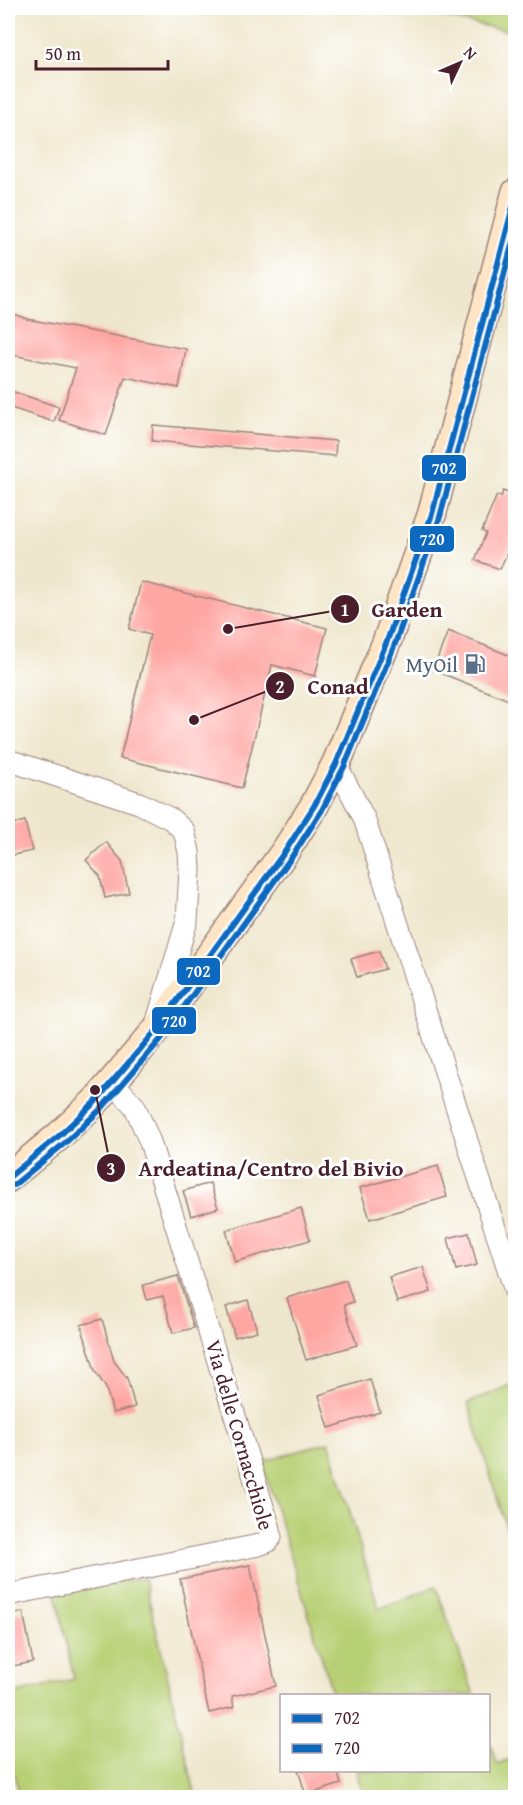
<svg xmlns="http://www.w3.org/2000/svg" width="523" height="1805" font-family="'Gentium Book Plus',serif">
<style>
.green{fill:#b8d075;stroke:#817850;stroke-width:1.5}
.building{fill:#fea6a2}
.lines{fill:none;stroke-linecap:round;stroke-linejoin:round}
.minor-casing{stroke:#9c837c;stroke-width:23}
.secondary-casing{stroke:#9c837c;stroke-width:31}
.minor{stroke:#fff;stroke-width:21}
.secondary{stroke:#fde5c5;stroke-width:28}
.bus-1-casing{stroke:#fff;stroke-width:10}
.bus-2-casing{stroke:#fff;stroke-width:10}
.bus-1{stroke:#0c69bf;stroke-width:6}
.bus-2{stroke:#0c69bf;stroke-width:6}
.labels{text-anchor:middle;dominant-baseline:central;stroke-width:6;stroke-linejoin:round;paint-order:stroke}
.service-label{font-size:21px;fill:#4e5e75;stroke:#fff;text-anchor:end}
.street-label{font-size:21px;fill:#4a1f2b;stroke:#fff}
.leader{fill:none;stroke:#4a1f2b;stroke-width:2}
.callout-dot{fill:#4a1f2b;stroke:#fff;stroke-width:2}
.mark-label{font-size:18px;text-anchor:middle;font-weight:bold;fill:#fff}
.callout-label{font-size:22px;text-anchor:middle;font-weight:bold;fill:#4a1f2b;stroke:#fff;stroke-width:6;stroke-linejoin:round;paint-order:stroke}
.line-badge{stroke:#fff;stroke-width:2}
.badge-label{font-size:16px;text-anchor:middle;font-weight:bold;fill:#fff}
</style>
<rect width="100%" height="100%" fill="#fff"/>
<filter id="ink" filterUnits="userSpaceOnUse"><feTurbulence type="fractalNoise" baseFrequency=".0167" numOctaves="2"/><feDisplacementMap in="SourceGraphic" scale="12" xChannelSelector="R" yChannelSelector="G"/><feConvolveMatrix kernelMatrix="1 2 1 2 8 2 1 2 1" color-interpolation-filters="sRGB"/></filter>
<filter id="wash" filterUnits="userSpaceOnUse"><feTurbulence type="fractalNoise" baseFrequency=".008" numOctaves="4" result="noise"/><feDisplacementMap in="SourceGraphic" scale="24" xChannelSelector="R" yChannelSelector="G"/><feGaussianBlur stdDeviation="1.35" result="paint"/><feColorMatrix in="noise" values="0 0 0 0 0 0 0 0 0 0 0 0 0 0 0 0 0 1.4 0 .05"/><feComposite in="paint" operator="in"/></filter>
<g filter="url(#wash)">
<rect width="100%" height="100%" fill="#efe7cd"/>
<g class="green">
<polygon points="402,8 515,8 515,30 508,31"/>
<polygon points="515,1383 515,1556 468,1403"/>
<polygon points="329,1442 379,1609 436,1586 474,1695 333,1695 262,1462"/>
<polygon points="144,1578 196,1797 20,1797 8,1749 8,1695 74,1679 56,1593"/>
<polygon points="489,1739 497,1764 515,1757 515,1797 364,1797 356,1771 488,1770"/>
</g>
<g id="blocks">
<g class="building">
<polygon points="8,312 27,319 186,349 179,388 125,377 106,435 59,420 76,368 8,354"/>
<polygon points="8,390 59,407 54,422 8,407"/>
<polygon points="153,425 336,441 335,456 152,441"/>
<polygon points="503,491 516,496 516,532 500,569 475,560 486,533 482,531 497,495 501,497"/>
<polygon points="141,582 327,628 315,676 272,665 242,788 120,758 150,635 129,629"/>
<polygon points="448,631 516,658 516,703 433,670"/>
<polygon points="25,821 32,851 8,856 8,825"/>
<polygon points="106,842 122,861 129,893 105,898 100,876 86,860"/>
<polygon points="379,951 385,969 357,977 351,959"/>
<polygon points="438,1166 447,1197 370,1219 360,1188"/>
<polygon points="210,1183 218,1208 191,1216 183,1191"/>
<polygon points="301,1208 310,1240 235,1262 226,1230"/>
<polygon points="469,1233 477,1265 456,1270 448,1238"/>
<polygon points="423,1267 431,1292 397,1302 389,1277"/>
<polygon points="178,1276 194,1328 173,1333 163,1296 147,1300 143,1285"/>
<polygon points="346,1280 353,1302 344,1305 357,1345 306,1360 287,1298"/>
<polygon points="248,1300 257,1331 235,1337 226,1307"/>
<polygon points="102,1319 114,1361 127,1378 135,1407 113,1413 106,1388 95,1371 81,1325"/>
<polygon points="370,1379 380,1412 329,1428 319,1395"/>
<polygon points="250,1565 276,1686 232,1696 234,1707 209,1713 180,1579"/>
<polygon points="23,1612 33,1662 8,1667 8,1616"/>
<polygon points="298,1770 337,1770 341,1784 306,1795"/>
</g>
</g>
</g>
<g filter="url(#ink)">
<use href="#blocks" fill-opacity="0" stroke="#9c837c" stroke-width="1.5"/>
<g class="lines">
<g class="minor-casing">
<g id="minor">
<polyline points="8,760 139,803 171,819 184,831 189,852 190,870 187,921 157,1021"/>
<polyline points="336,764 364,818 516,1294"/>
<polyline points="8,1595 259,1545 267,1542 271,1537 270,1529 150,1142 135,1107 113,1082"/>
</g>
</g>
<g class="secondary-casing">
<polyline id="secondary" points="8,1178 60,1135 95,1102 154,1033 286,850 314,806 336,764 387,641 432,514 516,193"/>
</g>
<use href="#minor" class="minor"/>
<use href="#secondary" class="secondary"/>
<g class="bus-1-casing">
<polyline id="bus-1" points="8,1178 60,1135 95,1102 154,1033 286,850 314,806 336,764 387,641 432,514 516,195"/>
</g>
<g class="bus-2-casing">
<polyline id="bus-2" points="14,1185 66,1142 101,1109 161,1039 293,855 322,810 344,767 395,644 440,517 516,230"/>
</g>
<use href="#bus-1" class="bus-1"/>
<use href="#bus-2" class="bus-2"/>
</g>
</g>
<defs>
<g id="fuel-bare" transform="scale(1.62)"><path d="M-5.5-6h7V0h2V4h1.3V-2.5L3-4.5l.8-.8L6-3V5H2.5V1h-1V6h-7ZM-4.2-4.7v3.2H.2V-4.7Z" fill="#5c6f8a" stroke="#fff" stroke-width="2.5" paint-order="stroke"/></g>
</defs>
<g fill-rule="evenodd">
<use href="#fuel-bare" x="475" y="664"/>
</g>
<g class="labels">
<g class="service-label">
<text x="458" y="664">MyOil</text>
</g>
<g class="street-label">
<text transform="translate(240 1435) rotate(74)">Via delle Cornacchiole</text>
</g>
</g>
<path class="leader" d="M228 629L345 609M194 720L280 686M95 1090L111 1168"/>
<g class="callout-dot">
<circle cx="228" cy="629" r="6"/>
<circle cx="194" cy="720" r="6"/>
<circle cx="95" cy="1090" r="6"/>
<circle cx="345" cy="609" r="15"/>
<circle cx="280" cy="686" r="15"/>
<circle cx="111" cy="1168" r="15"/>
</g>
<g class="mark-label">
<text x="345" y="616">1</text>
<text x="280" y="693">2</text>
<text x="111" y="1175">3</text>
</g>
<g class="callout-label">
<text x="407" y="617">Garden</text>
<text x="338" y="694">Conad</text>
<text x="271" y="1176">Ardeatina/Centro del Bivio</text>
</g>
<g class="line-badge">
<rect x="421" y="454" width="46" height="28" rx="6" fill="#0c69bf"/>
<rect x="409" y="525" width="46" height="28" rx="6" fill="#0c69bf"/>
<rect x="176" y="957" width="45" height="29" rx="6" fill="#0c69bf"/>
<rect x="151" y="1006" width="46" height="29" rx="6" fill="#0c69bf"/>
</g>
<g class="badge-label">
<text x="444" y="474">702</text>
<text x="432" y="545">720</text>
<text x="198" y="977">702</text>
<text x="174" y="1027">720</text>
</g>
<rect width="523" height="1805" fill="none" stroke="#fff" stroke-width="30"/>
<rect x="280" y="1694" width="210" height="78" fill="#ffffff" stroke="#b7a5aa" stroke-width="1.5"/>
<rect x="292" y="1714" width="30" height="9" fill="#0c69bf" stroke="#b7a5aa" stroke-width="1.5"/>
<text x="334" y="1724" font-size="18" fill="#4a1f2b">702</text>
<rect x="292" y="1744" width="30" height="9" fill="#0c69bf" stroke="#b7a5aa" stroke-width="1.5"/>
<text x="334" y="1754" font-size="18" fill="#4a1f2b">720</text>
<g transform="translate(460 63) rotate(46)" stroke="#ffffff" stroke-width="4.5" paint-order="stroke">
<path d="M0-4.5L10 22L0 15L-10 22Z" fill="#4a1f2b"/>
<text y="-9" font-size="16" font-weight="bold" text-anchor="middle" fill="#4a1f2b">N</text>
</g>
<path d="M36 60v9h132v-9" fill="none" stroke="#4a1f2b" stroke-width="3"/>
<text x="45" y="60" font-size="18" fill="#4a1f2b" stroke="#ffffff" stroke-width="4.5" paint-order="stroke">50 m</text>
</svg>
